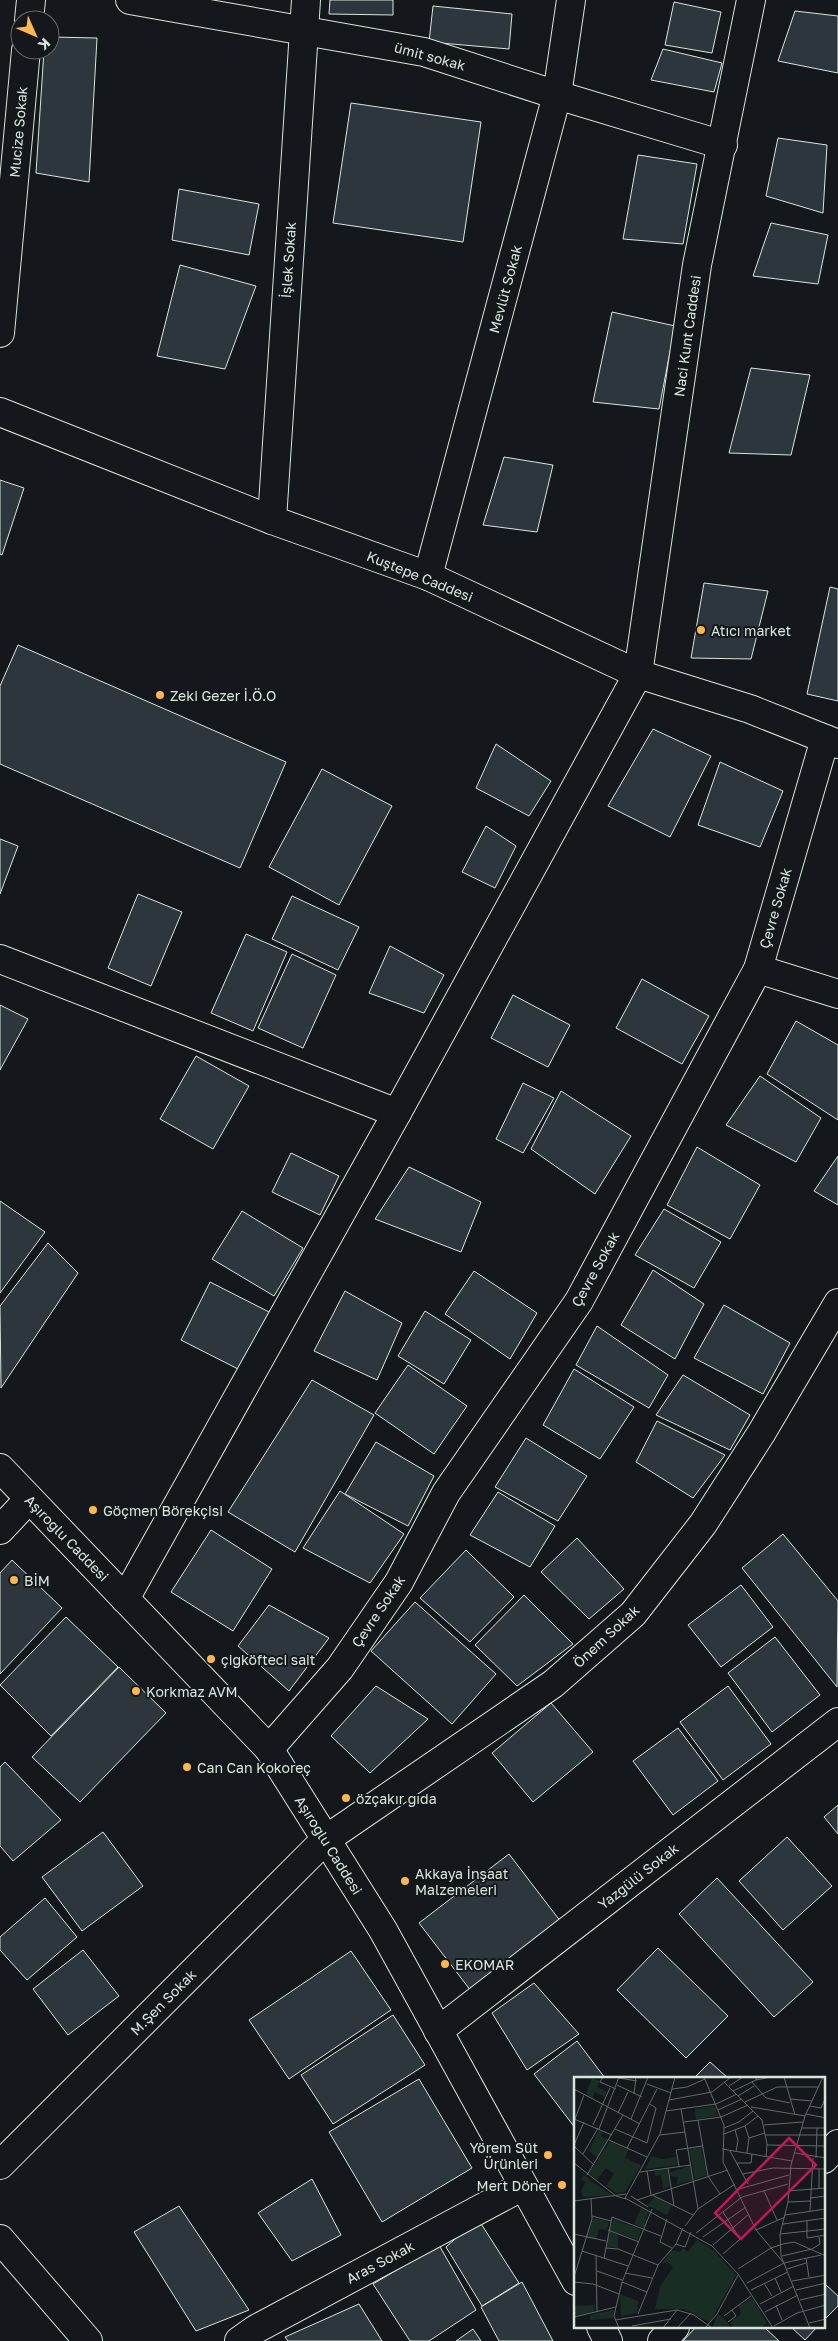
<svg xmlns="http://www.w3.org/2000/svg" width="838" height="2341" font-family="'Golos Text',sans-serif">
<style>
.building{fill:#2c363c;stroke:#d8e6dc}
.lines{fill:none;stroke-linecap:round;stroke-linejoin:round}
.minor-casing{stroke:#d8e6dc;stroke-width:30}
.tertiary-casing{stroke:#d8e6dc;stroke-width:30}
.minor{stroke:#14181c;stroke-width:28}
.tertiary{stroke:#14181c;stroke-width:28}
.poi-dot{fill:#ffb74d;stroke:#14181c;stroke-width:2}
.labels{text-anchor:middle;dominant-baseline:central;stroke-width:4;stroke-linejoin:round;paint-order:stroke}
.street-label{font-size:14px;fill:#d8e6dc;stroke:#14181c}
.poi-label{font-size:14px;fill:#d8e6dc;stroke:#14181c;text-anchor:start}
.inset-road{fill:none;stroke:#626a69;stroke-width:1}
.view{fill:#c2185b;fill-opacity:0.15;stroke:#c2185b;stroke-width:2.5}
.inset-edge{fill:none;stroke:#d8e6dc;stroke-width:2.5}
</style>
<rect width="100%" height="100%" fill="#14181c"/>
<g class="building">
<polygon points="330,0 393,0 393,15 329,14"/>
<polygon points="674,2 721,12 712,53 665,45"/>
<polygon points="433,6 512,14 509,49 429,42"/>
<polygon points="795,11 838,16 838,73 778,61"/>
<polygon points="50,37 97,38 89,182 36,173 44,50 50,50"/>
<polygon points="663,49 722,63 714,92 651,80"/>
<polygon points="351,103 481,122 463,242 333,223"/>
<polygon points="778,138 827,145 823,213 766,196"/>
<polygon points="638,155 697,164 683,244 623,239"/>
<polygon points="179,189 259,204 249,255 172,240"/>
<polygon points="771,223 828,235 818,284 753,276"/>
<polygon points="180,265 256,286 225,369 157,356"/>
<polygon points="612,312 675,326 659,409 593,402"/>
<polygon points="751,368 810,375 791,455 729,453"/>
<polygon points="504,457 553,465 537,532 483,525"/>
<polygon points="0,480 24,488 2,555 0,554"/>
<polygon points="704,583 768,591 751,659 691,658"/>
<polygon points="830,587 838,589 838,701 807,694"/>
<polygon points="18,645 286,762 240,868 0,764 0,686"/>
<polygon points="653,729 711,756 670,837 608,806"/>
<polygon points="496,744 551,781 529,816 476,788"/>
<polygon points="720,762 783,791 760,847 698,825"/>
<polygon points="322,769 392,806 339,905 269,867"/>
<polygon points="486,826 516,846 495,888 462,872"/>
<polygon points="0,839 18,846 0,894"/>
<polygon points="138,894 182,912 151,986 108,968"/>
<polygon points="292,896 359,927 338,970 272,939"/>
<polygon points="246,934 287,952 253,1031 211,1013"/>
<polygon points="390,946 444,975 424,1013 369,993"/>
<polygon points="292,954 336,975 303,1048 258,1028"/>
<polygon points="642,979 709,1016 682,1064 616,1028"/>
<polygon points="513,995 570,1025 548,1067 491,1038"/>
<polygon points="0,1005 28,1019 0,1070"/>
<polygon points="796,1021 838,1045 838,1120 767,1074"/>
<polygon points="196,1056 249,1086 213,1149 160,1119"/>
<polygon points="760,1076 821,1118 796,1162 726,1125"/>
<polygon points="523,1083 554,1098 523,1153 496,1139"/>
<polygon points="561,1091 631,1136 595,1194 531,1149"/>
<polygon points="697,1147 760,1185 730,1239 667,1205"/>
<polygon points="291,1153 339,1176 320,1215 272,1192"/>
<polygon points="838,1156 838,1205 814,1191"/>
<polygon points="409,1167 481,1202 461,1252 375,1219"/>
<polygon points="0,1201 45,1232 0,1293"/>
<polygon points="664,1209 721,1242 694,1288 635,1255"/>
<polygon points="242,1211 303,1248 274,1296 212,1259"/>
<polygon points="48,1243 78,1273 1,1388 0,1306"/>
<polygon points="653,1270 704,1304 675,1359 621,1325"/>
<polygon points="474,1271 537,1313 510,1359 445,1314"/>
<polygon points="210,1282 271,1313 242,1371 181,1340"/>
<polygon points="345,1291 402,1323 377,1380 314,1351"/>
<polygon points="724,1305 790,1343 763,1394 694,1358"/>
<polygon points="425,1311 471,1340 444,1384 398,1356"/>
<polygon points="597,1326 668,1375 649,1408 576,1365"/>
<polygon points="408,1365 467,1406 434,1454 375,1413"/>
<polygon points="574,1369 634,1407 600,1459 543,1425"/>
<polygon points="683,1375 750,1415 730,1450 656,1415"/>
<polygon points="312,1380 374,1415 295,1552 228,1512"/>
<polygon points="657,1421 725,1455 693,1498 636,1462"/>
<polygon points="526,1438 587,1476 558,1521 495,1487"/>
<polygon points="376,1442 434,1476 408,1526 345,1494"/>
<polygon points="340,1491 404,1534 370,1583 303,1548"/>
<polygon points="498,1492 555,1526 530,1567 470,1535"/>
<polygon points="211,1530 272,1569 233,1631 171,1592"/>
<polygon points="783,1534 838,1601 837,1687 742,1568"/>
<polygon points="577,1538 624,1589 589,1619 541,1572"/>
<polygon points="466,1550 514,1597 470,1642 420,1598"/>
<polygon points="12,1560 62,1608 0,1674 0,1573"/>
<polygon points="741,1585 773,1627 721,1667 688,1625"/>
<polygon points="524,1595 573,1644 517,1686 475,1645"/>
<polygon points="415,1602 496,1674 452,1724 371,1651"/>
<polygon points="269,1605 329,1638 289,1691 238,1646"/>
<polygon points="66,1617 118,1667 51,1736 0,1685"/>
<polygon points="775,1637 820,1695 772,1732 728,1673"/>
<polygon points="119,1667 166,1713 80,1802 32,1757"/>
<polygon points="376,1686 428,1719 370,1773 331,1736"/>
<polygon points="728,1686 771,1744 723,1780 680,1722"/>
<polygon points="551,1703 593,1752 533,1802 492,1753"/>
<polygon points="678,1728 718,1781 673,1815 633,1761"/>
<polygon points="5,1762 61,1820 13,1861 0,1846 0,1767"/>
<polygon points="838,1805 838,1834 824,1817"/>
<polygon points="103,1832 143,1886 82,1931 42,1877"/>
<polygon points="787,1837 832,1886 783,1930 739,1881"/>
<polygon points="509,1854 561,1922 471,1991 419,1923"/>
<polygon points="717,1878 813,1982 774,2017 679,1914"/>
<polygon points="45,1898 77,1937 27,1980 0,1950 0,1937"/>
<polygon points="658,1948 728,2016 686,2058 617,1990"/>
<polygon points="83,1950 119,1996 68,2035 33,1989"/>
<polygon points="351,1951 391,2010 289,2079 249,2020"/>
<polygon points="534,1983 579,2034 527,2070 492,2013"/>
<polygon points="393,2015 425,2065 333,2124 301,2075"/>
<polygon points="577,2041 605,2078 576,2078 576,2129 534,2074"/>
<polygon points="710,2062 728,2078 694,2078"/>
<polygon points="419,2079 472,2168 382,2222 329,2132"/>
<polygon points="312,2179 341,2235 292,2261 258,2213"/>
<polygon points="179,2206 249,2310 196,2331 134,2232"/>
<polygon points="478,2219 519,2283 482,2306 446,2247"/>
<polygon points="439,2245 476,2310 429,2341 410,2341 373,2284"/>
<polygon points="522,2282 553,2341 499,2341 481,2307"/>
<polygon points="824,2283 838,2296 838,2306 824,2320"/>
<polygon points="359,2304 382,2341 288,2341 285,2337"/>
<polygon points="696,2327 764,2327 779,2341 683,2341"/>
<polygon points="791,2327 817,2327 805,2340"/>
<polygon points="473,2329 481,2341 456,2341"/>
</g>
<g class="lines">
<g class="minor-casing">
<g id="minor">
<polyline points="130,0 424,52 557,95 723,145"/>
<polyline points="29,20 31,0"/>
<polyline points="0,333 26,50"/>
<polyline points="272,520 306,0"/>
<polyline points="428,576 557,95 571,0"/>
<polyline points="0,959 397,1113"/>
<polyline points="758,969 838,994"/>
<polyline points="0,1530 29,1499"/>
<polyline points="125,1599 397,1113 638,674 697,265 751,0"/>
<polyline points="269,1749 340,1668 399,1582 446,1493 579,1301 758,969 825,739"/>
<polyline points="438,2031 838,1722"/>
<polyline points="824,2159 838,2144"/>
<polyline points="0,2165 325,1840 553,1684 633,1614 703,1524 762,1432 838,1303"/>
<polyline points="0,2239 88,2341"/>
<polyline points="239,2341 256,2329 523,2186"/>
<polyline points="662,2341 675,2327"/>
</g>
</g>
<g class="tertiary-casing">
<g id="tertiary">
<polyline points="0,412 272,520 428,576 638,674 750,709 838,744"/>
<polyline points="0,1468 269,1749 383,1930 576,2281"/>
<polyline points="601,2327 608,2341"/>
</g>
</g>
<use href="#minor" class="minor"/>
<use href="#tertiary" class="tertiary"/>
</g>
<g class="poi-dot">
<circle cx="701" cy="630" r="5"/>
<circle cx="160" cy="695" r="5"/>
<circle cx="93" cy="1510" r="5"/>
<circle cx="14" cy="1580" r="5"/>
<circle cx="211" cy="1659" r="5"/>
<circle cx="136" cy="1691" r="5"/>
<circle cx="187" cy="1767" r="5"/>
<circle cx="346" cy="1798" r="5"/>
<circle cx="405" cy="1881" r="5"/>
<circle cx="445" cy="1964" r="5"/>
<circle cx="548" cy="2155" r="5"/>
<circle cx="562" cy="2185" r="5"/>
</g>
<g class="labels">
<g class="street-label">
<text transform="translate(430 56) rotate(15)">ümit sokak</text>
<text transform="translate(18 132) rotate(-85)">Mucize Sokak</text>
<text transform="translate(288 260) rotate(-86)">İşlek Sokak</text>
<text transform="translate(505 289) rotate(-75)">Mevlüt Sokak</text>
<text transform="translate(687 336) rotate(-82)">Naci Kunt Caddesi</text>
<text transform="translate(420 576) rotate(22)">Kuştepe Caddesi</text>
<text transform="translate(775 908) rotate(-74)">Çevre Sokak</text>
<text transform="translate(595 1269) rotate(-61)">Çevre Sokak</text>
<text transform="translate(67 1538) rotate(46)">Aşıroğlu Caddesi</text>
<text transform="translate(378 1611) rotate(-56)">Çevre Sokak</text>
<text transform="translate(606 1636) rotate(-43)">Önem Sokak</text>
<text transform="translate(329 1845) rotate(58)">Aşıroğlu Caddesi</text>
<text transform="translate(638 1876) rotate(-38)">Yazgülü Sokak</text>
<text transform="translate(163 2002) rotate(-45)">M.Şen Sokak</text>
<text transform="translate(380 2262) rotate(-28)">Aras Sokak</text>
</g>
<g class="poi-label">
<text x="711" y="630">Atıcı market</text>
<text x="170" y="695">Zeki Gezer İ.Ö.O</text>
<text x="103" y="1510">Göçmen Börekçisi</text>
<text x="24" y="1580">BİM</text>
<text x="221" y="1659">çiğköfteci sait</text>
<text x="146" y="1691">Korkmaz AVM</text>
<text x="197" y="1767">Can Can Kokoreç</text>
<text x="356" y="1798">özçakır gıda</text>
<text x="415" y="1873">Akkaya İnşaat<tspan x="415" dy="16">Malzemeleri</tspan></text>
<text x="455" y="1964">EKOMAR</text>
<text x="538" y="2147" text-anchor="end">Yörem Süt<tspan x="538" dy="16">Ürünleri</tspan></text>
<text x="552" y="2185" text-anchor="end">Mert Döner</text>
</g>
</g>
<g transform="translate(574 2077)">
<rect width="251" height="251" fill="#14181c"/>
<path d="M18,1L26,4L23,10L33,15L31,20L21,15L18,21L12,17ZM141,29L144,39L122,42L121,32ZM25,52L29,55L27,59L34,63L24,81L15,74ZM36,64L54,73L51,81L67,88L51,115L42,116L32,109L40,97L32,91L23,103L15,96ZM127,70L133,98L121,102L115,72ZM78,79L88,82L102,80L103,88L71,92ZM116,89L118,103L103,107L104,100L97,99L96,95ZM93,92L96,109L89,112L87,98L81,99V94ZM10,97L17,104L38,118L9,120L7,114L12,105L7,102ZM81,120L98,129L93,138L73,128ZM67,131L74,134L70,151L60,147ZM19,141L35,145L33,153L25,152L22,162L13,161ZM39,142L67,153L64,163L36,153ZM35,154L44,158V171L33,170ZM123,163L139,173L162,198L136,245L110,232H81L86,210L99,190L93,185L88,187L97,173L106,175L109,171L114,175ZM46,217L64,224L63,236L47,239ZM178,221L193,246L185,251H160L156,245L167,237L165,229ZM21,228L20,235L0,239V229ZM40,233L39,241L16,243V238ZM144,237L153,245L157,251H138Z" fill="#1a2d24"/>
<path class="inset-road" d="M29,0L26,5L42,12M101,0L86,57L51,121L138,169L164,197L199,251M130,0L150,48L149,85L182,153L209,185M182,0V3L197,0M210,0L221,38M45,1L63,4M150,5L188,43L193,67L192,80M178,5L192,21L216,26M73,7L97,16M43,8L68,20M155,9L169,0M0,12L66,47M98,12L113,10L131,2M159,14L182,3M60,17L62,0M164,19L180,9M216,22L238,24M95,23L138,15L157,0M171,25L203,10H245M236,29L247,31L252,20M177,30L231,39M107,32L124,132M144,33L168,22M92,34L142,27L163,17M44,36L54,15M232,37L252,41M0,42L38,58M1,42L10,18M57,42L74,0M124,43L134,99L146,117M110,45L147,40L174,28M19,48L36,11M190,48L229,45M171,49L175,61L173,76M150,51L165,45L179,34M228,51H252M25,52L45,0M41,52L73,66L82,31L76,27M161,53L164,63L162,75M150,57L171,49L184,39M86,58L111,55M191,58H252M175,61L191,56M35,63L73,80M0,68L10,45M193,68L252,69M0,69L20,88M53,71L83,12M148,72L218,84M156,74L174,107M221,76L252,81M9,77L24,51M242,81L243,51M0,86L42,119L52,122M163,86H177L178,77M105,89L102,73L128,69M94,91L100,129M73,94L117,88M66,95L73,94L77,118M169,97L199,91L252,92M13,98L49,38M165,112L215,98M245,112V92M190,114L203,143M214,114L252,111M78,118L119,138M57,119L74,130M236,121L252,119M63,123L154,93M0,124L52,117M214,125L236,124M236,134L239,81M149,135L166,162M211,138L252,132M18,139L37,144M93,142L86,165L98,171M233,144V161L252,158M209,147L252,141M111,149L124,132L161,107M34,153L65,165M182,153L211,140M122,156L168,120L214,107M0,157L32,164M206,157L252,152M129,160L172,130M102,167L111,170L117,155M139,168L175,137M32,171L44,172L84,188M8,174L54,189M149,177L180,150M22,178L23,235M208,179L238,172L246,167L245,160M30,181L38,140L87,159M232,181L235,200M164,192L197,171L209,167L220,165L252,179M213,192L232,186M23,194L48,203M51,196L78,201M0,200L18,142L17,122M201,201L207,215M218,204L252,198M0,205L19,207L45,217M48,205L73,215M173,206L210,186L247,178M190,206L198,219M177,213L214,195M222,213L252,206M226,223L252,217M186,227L220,209M202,228L208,243M191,235L224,218M64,237L84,188L102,167L109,151M150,239L177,219M0,240L42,230M41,243L103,233L120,238L138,251M154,245L162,239L158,233M235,246L252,242M58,249L97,242M200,249L223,236L252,228M45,251L40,239L48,205L78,132M89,251L103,233M103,251L117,236M131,251L143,237L164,198M236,251L207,179L206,157L214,125L217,88L231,39L249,0"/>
<path class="view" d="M215,61L242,88L167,162L141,136Z"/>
<rect width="251" height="251" class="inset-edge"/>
</g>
<g transform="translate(35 35) rotate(135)"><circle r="24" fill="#14181c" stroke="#626a69"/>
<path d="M0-4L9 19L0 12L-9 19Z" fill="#ffb74d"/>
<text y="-8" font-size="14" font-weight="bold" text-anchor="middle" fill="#d8e6dc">K</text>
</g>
</svg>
